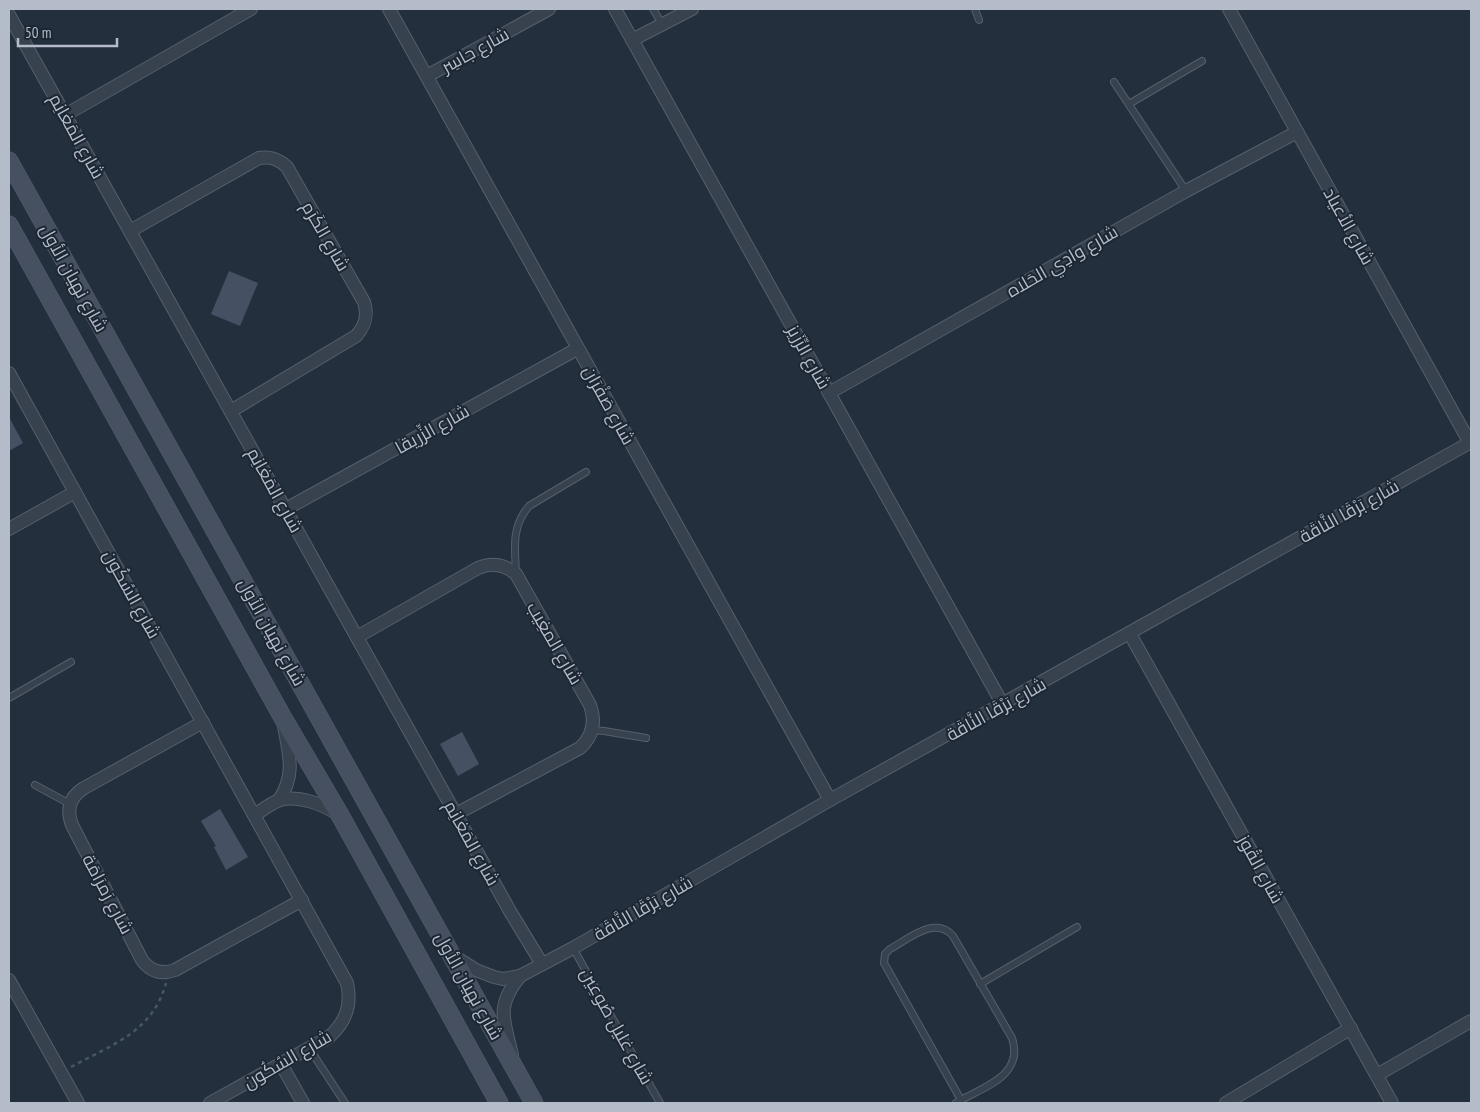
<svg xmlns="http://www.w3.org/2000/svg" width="1480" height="1112" font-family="'PT Sans Narrow',Cairo,sans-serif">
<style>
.building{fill:#455162}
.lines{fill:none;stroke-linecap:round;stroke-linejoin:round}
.service-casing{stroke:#565f6c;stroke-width:8}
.minor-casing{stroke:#565f6c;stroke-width:14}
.secondary-casing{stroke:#565f6c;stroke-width:19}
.path{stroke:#44595c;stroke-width:2.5;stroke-dasharray:4 4;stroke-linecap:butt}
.service{stroke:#38414e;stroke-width:6}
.minor{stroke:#38414e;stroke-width:12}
.secondary{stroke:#465061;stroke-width:18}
.labels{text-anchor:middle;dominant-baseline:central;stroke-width:4;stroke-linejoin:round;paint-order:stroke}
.street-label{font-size:18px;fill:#b4bcc9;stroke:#1d2633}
</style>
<rect width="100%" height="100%" fill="#242f3e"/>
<g class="building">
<polygon points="229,271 258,283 240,326 211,314"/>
<polygon points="9,417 23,443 9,451"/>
<polygon points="462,732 479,764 458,776 440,744"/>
<polygon points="220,809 248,857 226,870 214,847 216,846 201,821"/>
</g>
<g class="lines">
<g class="service-casing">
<g id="service">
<polyline points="653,9 662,24"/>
<polyline points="975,9 979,20"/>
<polyline points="1114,82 1186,191"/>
<polyline points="1129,104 1202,61"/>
<path d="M516,574C515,548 511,527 529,506L586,472"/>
<polyline points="9,698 71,662"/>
<polyline points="592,730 604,731 646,738"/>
<polyline points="35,785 70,804"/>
<polyline points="573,948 660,1103"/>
<polyline points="980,984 1077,927"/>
<polyline points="309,1048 345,1103"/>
<path d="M956,1103L961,1100C987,1086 1024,1074 1012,1038L953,936C936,915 908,939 890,949L885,954L884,963L961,1100"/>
</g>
</g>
<g class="minor-casing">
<g id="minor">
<polyline points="389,9 830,800"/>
<polyline points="615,9 1003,705"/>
<polyline points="1229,9 1470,443"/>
<polyline points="9,15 511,913 542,964"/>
<polyline points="632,40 692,9"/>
<polyline points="427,76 549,9"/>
<polyline points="65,115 251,9"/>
<path d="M130,231L259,158C271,156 279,159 287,167L364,302C368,315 366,325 356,336L231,411"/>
<path d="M9,373L347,983C352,1005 346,1022 329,1037L210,1103"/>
<polyline points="829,393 1186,191 1297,132"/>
<polyline points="286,509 577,349"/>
<polyline points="9,529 75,492"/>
<polyline points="1130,634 1392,1103"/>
<path d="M357,637L478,568C492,562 504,564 516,574L590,705C596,722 593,736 580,748L456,814"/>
<path d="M203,722L84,788C70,797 66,809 72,825L142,960C150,971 161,975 175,970L302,900"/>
<path d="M279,800C296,775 289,754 284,726"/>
<path d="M255,815C262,810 271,803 280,800C299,795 322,804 338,814"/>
<polyline points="452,955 476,970 494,977 503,979 520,976 573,948 830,800 1471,442"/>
<polyline points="9,980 78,1103"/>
<path d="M512,1055C504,1019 495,1007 520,976"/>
<polyline points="281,1064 303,1103"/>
<polyline points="1377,1075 1471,1021"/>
<polyline points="1226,1103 1351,1028"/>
</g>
</g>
<g class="secondary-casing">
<g id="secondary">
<polyline points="9,161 534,1103"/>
<polyline points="9,225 283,718 340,815 499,1103"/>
</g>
</g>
<path class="path" d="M71,1067C111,1045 153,1032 166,983"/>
<use href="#service" class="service"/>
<use href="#minor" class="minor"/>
<use href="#secondary" class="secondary"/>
</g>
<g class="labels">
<g class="street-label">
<text transform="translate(475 50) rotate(-29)">شارع جاسِر</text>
<text transform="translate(77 136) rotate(61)">شارع المَغانِم</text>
<text transform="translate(1349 226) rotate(61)">شارع الأعياد</text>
<text transform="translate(326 236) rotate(60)">شارع الكَرَم</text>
<text transform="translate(1062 261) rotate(-30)">شارع وادِي الحَلاه</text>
<text transform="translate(74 278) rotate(61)">شارع نهيان الأول</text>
<text transform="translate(809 357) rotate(61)">شارع الرِّزَيز</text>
<text transform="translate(609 405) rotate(61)">شارع صَفْرَان</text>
<text transform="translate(432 429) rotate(-29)">شارع الزِّريقا</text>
<text transform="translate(275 490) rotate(61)">شارع المَغانِم</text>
<text transform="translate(1349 511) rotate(-29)">شارع بَرْقَا النَّاقَة</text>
<text transform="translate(132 594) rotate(61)">شارع السُكُون</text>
<text transform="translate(272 632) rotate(61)">شارع نهيان الأول</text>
<text transform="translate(555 643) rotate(60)">شارع المغِيب</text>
<text transform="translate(996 709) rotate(-29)">شارع بَرْقَا النَّاقَة</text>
<text transform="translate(472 843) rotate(61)">شارع المَغانِم</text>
<text transform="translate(1261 869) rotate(61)">شارع القُوز</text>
<text transform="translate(108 894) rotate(62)">شارع رَمرَامَة</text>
<text transform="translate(643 908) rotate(-30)">شارع بَرْقَا النَّاقَة</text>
<text transform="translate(469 986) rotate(61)">شارع نهيان الأول</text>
<text transform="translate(617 1026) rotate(61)">شارع غليل صُوعِين</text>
<text transform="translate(287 1059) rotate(-30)">شارع السُكُون</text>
</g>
</g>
<rect width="1480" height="1112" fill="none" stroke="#b4bcc9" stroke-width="20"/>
<path d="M18 38v8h99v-8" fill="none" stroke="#b4bcc9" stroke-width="2.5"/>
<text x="25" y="38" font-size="15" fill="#b4bcc9" stroke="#1d2633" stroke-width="4" paint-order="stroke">50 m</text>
</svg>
